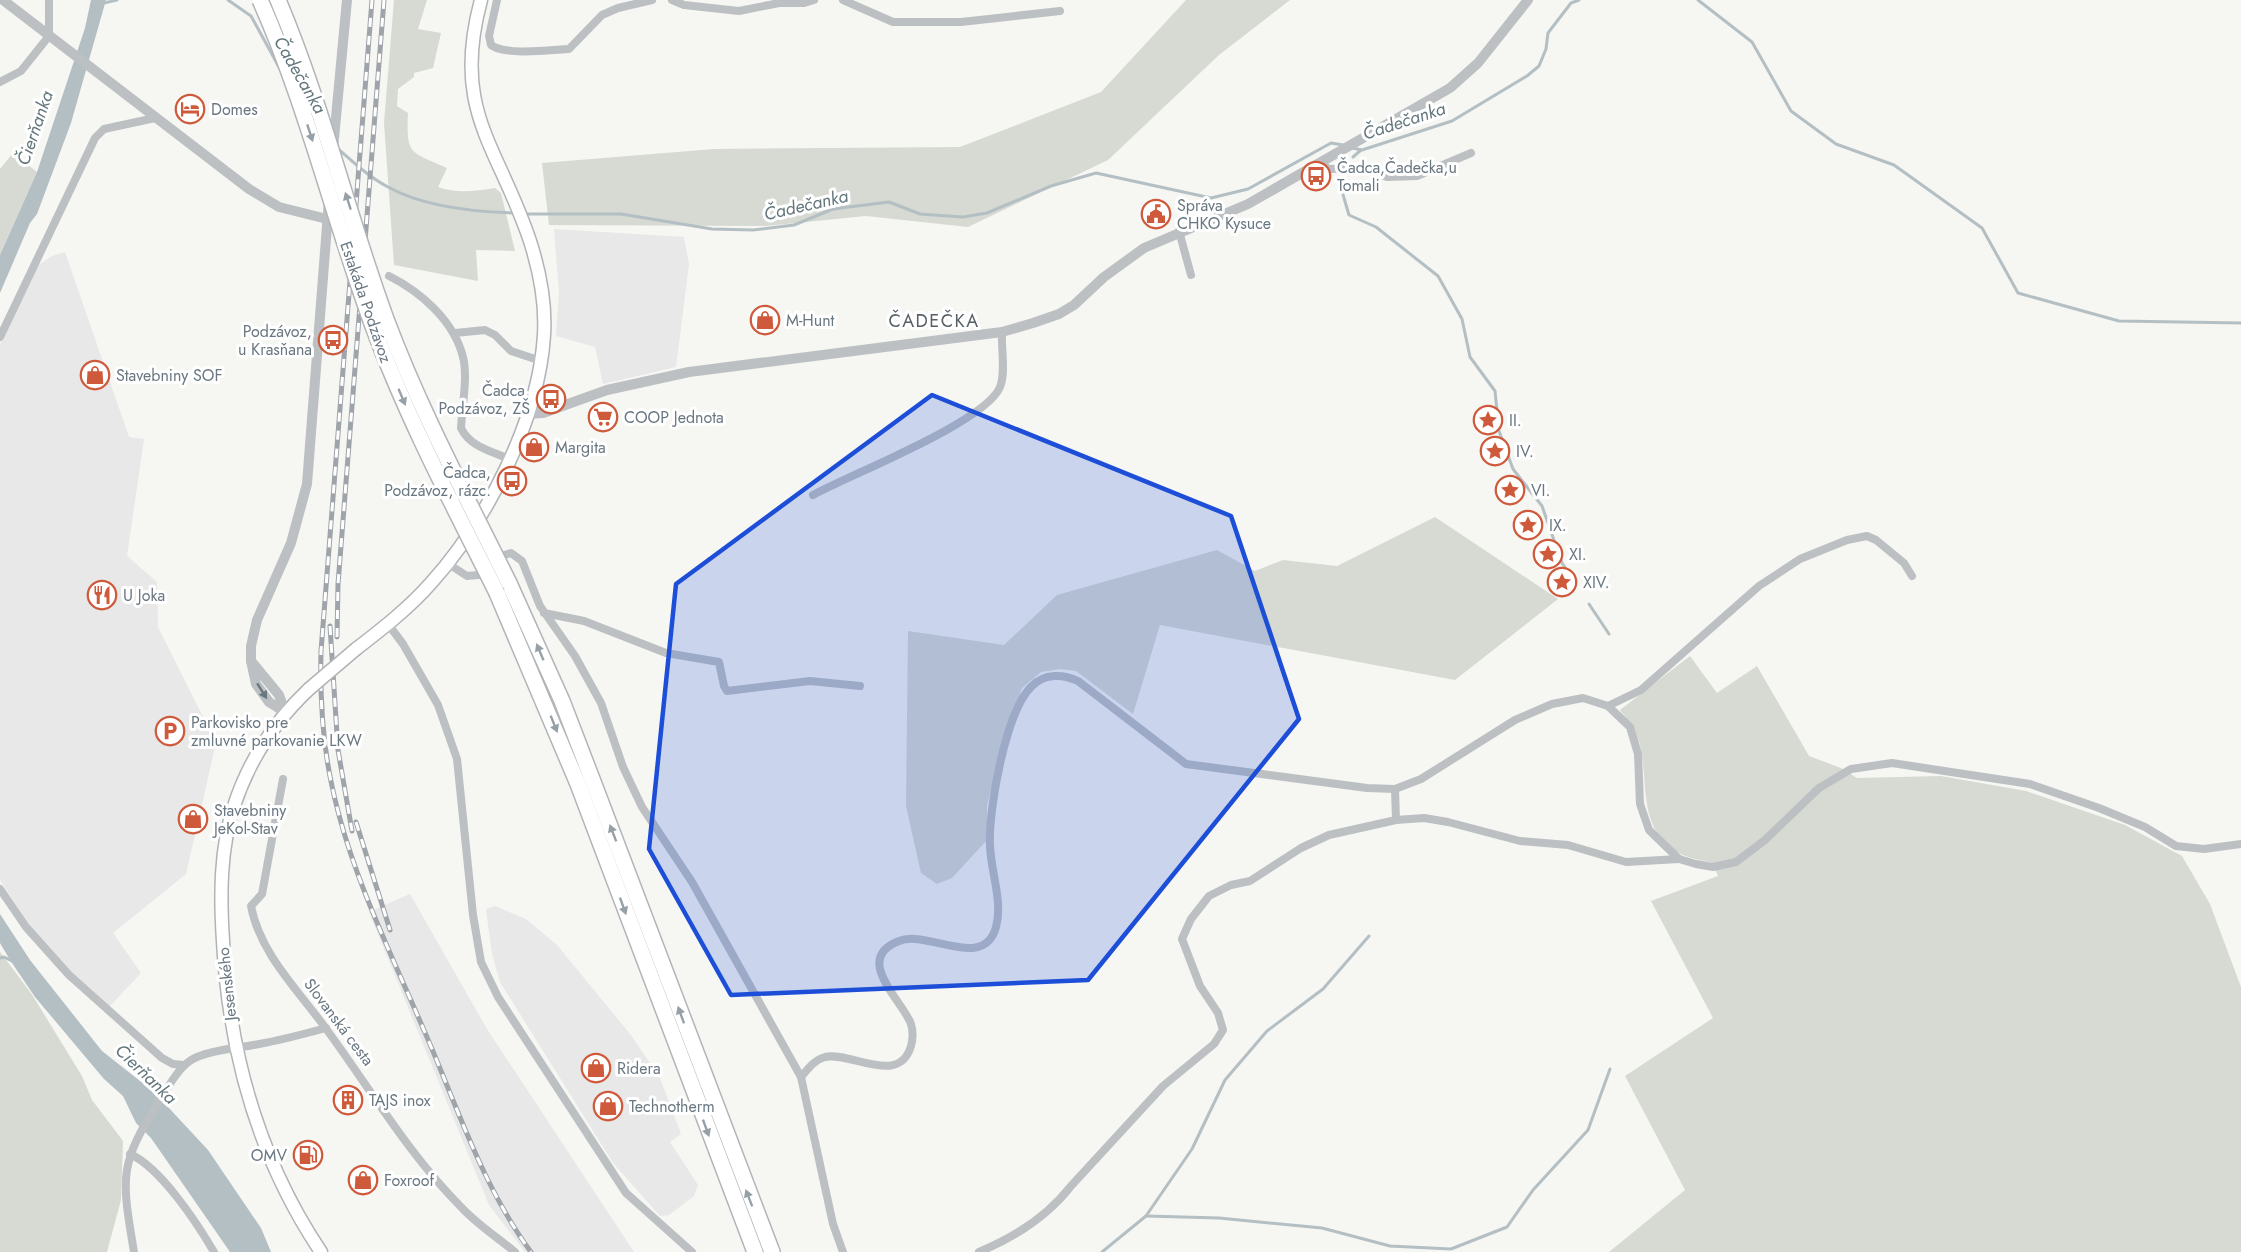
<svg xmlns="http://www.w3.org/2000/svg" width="2241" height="1252" font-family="Jost,sans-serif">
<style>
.built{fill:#e7e8e7}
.green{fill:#d6dad3}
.water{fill:#b4bfc3}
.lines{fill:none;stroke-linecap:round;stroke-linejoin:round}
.stream{stroke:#b4bfc3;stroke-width:3}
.primary-casing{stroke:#b0b4b7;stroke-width:15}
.motorway-casing{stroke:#b2b5b8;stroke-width:18}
.minor{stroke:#bcc0c3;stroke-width:8}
.tertiary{stroke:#bcc0c3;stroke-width:10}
.primary{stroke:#fff;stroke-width:12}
.motorway{stroke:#fff;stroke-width:15}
.rail-casing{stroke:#9ea4a9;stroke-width:5}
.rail{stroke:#fff;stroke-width:3;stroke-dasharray:9;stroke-linecap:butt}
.primary-bridge-casing{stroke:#b0b4b7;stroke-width:15;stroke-linecap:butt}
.motorway-bridge-casing{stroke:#b2b5b8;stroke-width:18;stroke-linecap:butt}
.primary-bridge{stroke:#fff;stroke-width:12}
.motorway-bridge{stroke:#fff;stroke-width:15}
.oneway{fill:#96a0a7}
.oneway2{fill:#697781}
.marked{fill:#1d4ed8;fill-opacity:0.2;stroke:#1d4ed8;stroke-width:4.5;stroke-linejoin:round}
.labels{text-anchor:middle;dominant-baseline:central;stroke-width:6;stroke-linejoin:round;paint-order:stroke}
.poi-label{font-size:16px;fill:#697781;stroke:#fff;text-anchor:start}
.street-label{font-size:16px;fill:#697781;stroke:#fff}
.water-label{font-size:18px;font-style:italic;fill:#64777d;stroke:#fff}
.neighbourhood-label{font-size:18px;letter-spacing:1.5px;fill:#566067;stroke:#fff}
</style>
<rect width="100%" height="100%" fill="#f6f6f3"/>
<g class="built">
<polygon points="554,229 684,237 689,264 676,367 603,384 595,347 556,336 559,293"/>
<polygon points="65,252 129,437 144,439 127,556 157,582 158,627 216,743 186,874 113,933 141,973 108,1008 74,978 33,931 0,880 0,345 37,266 52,256"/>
<polygon points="410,894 487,1029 634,1252 525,1252 489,1205 369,912"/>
<polygon points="495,906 526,919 557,945 630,1034 660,1078 681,1134 670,1142 698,1185 694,1196 669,1215 660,1216 613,1163 500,982 492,954 486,909"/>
</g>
<g class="green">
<path d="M394,0H427L418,29L441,33L433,68L414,73V77L398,89L397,106L408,113C406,156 410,151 447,168L438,187C457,194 476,191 495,188L501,193L515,251L476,250L478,281L394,265L384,123Z"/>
<polygon points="1186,0 1290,0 1219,55 1108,160 968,227 866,216 766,226 549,225 542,163 714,149 960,147 1101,92"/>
<polygon points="13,153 37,172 0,255 0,169"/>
<polygon points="1435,517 1558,599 1455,680 1160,625 1133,714 1076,671 1060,669 1041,672 1022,688 1000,754 987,806 987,840 952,878 937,884 921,873 906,806 908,631 1004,645 1057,595 1217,550 1255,571 1283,560 1337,566"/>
<path d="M1690,656L1717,693L1757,666L1809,756L1841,768L1857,778L1941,776L2026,791L2125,825L2182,856L2210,904L2241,987V1252H1609L1685,1190L1625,1076L1713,1018L1651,901L1718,876L1713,863C1703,860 1690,859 1681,854C1641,835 1647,791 1642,755C1640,737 1631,723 1620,710Z"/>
<polygon points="0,952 31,993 82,1076 92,1100 123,1141 121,1200 107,1252 0,1252"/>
</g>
<g class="water">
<polygon points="91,0 106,0 71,123 37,214 30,223 0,293 0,255 37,172 85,28"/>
<polygon points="0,914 30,960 102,1051 154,1092 208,1150 261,1228 271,1252 230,1252 151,1138 136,1123 123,1096 104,1079 35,997 10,960 0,943"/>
</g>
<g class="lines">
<g class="stream">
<polyline points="228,0 251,16 280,69"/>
<polyline points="1698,0 1752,42 1791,111 1836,144 1894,165 1982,228 2018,293 2119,321 2241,323"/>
<polyline points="104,3 117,0"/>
<path d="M336,147C353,162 369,177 388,187C424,207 475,212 516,213"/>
<polyline points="1352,148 1362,150 1452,121 1527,76 1539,66 1546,49 1548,33 1571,3 1579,0"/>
<polyline points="1353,157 1361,150"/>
<polyline points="1339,181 1349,215 1376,227 1438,276 1462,319 1470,357 1495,391 1499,431 1513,469 1542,506 1562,563 1571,576"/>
<polyline points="523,214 621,214 712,229 753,230 794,225 833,209 889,202 920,214 963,217 987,213 1051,186 1096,173 1211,198 1248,189 1331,143 1343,145"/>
<polyline points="1589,604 1609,634"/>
<polyline points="0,958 4,957 12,961"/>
<polyline points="1146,1216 1219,1218 1322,1228 1390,1246 1451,1249 1507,1227 1533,1190 1588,1130 1610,1069"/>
<polyline points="1102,1252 1146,1216 1192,1149 1225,1080 1267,1031 1323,989 1369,936"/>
</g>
<g class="primary-casing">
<g id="primary">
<path d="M356,649C382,629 409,608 431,583C487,521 539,419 544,335C546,303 540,272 530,241C498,145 451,111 481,0"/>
<path d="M309,689C274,722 249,760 234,806C220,849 220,896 223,941C229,1053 258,1158 321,1252"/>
</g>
</g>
<g class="motorway-casing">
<g id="motorway">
<polyline points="509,583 562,701 592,779 772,1252"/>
<polyline points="497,593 578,784 755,1252"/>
</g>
</g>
<g class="minor">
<path d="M497,0L489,36L491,45C506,56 550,50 569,49L602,15L618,8L652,0"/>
<polyline points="672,0 684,5 739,11 779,3 804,3 814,0"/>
<polyline points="843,0 893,22 961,22 1060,11"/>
<polyline points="0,82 21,71 49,36 49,0"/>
<polyline points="1320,163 1329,169 1363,168 1387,177 1417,176 1471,153"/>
<polyline points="1179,231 1191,275"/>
<path d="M389,276C421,292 454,321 463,357C468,376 462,408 461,428C470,447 491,451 509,459"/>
<polyline points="455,333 485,330 495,335 511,351 541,361"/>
<polyline points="0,337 95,138 104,129 155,118"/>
<path d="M813,495C851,474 986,422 1000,387C1006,373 1001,348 1002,332"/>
<polyline points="494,558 511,553 522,561 540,606 575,656 601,703 623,767 642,807 692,882 801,1077 833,1224 843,1252"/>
<polyline points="447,563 467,576 478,575 485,567"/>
<polyline points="544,613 584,621 666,653 719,662 724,686 727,691 810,681 860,686"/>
<polyline points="388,624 403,644 438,705 457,759 473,915 481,962 498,997 626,1193 692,1252"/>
<polyline points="1608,706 1641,690 1759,586 1800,559 1847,540 1867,536 1876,540 1904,563 1912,576"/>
<path d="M283,779L262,894L251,906C260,954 299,991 327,1030C371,1090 409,1155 462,1208C478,1225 498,1238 515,1252"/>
<polyline points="1395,789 1396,820"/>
<polyline points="0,889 26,927 69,975 162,1058 173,1064 184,1065"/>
<path d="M801,1077C808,1069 814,1060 825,1057C850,1051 899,1087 911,1046C913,1039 913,1031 911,1024C903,1001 852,959 899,941C927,929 984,972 996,927C1003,902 991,872 990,846C988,810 1006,710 1032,686C1045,673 1063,674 1078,681L1186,764L1367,788L1395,789L1421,779L1515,720L1552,704L1583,698L1608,706L1630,727L1638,754L1640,804L1649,830L1679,859L1696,864L1713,867L1736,862L1765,840L1819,788L1851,769L1892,763L2030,784L2099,808L2145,827L2176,846L2204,849L2241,844"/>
<path d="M130,1154C161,1168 197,1223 214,1252"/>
<path d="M134,1252C121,1175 119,1164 161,1098C171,1083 180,1064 197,1057C215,1049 239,1048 259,1044C282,1040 304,1034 326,1028"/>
<path d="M979,1252C1015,1237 1047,1217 1071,1186L1163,1086L1214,1044L1223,1030L1218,1013L1200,986L1182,939L1191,919L1209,896L1231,885L1250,881L1301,848L1329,835L1396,820L1424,818L1448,822L1520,841L1568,845L1626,862L1679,859"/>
</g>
<g class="tertiary">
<polyline points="3,0 249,189 279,207 327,219"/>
<polyline points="333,149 347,0"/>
<polyline points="527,414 543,413 607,390 689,372 1002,332 1033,323 1059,314 1074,305 1104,277 1144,248 1248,204 1450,88 1478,63 1528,0"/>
<polyline points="251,661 279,695 285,712"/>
<polyline points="285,712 269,702 256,684 251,661 251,646 257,620 291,543 307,484 329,200"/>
</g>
<use href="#primary" class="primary"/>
<use href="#motorway" class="motorway"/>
<g class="rail-casing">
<g id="rail">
<path d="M372,0L321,651C320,696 322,741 332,786C351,877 396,963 432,1049C461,1118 486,1191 531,1252"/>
<polyline points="330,626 338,750 352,831"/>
<polyline points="337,637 338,584 384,0"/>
<polyline points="356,822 390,930"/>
</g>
</g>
<use href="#rail" class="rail"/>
<g class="primary-bridge-casing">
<polyline id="primary-bridge" points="309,689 356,649"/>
</g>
<g class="motorway-bridge-casing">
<g id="motorway-bridge">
<path d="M260,0C307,105 333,218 373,326C407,418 453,505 497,593"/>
<path d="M278,0C322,104 347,213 386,319C420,410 466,496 509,583"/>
</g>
</g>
<use href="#primary-bridge" class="primary-bridge"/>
<use href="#motorway-bridge" class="motorway-bridge"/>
</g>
<defs><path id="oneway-solid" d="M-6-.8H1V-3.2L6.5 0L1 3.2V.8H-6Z" transform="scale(1.5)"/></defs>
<g class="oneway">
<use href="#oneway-solid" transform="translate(310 133) rotate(72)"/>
<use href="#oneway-solid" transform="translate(348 201) rotate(-108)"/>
<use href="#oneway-solid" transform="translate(402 397) rotate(67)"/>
<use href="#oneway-solid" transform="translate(540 652) rotate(-113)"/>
<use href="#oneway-solid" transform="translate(554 724) rotate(68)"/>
<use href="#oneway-solid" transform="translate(613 833) rotate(-111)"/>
<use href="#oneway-solid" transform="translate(623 906) rotate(70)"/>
<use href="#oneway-solid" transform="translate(681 1015) rotate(-110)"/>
<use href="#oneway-solid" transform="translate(706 1128) rotate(70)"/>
<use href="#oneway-solid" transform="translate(749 1198) rotate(-111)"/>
</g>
<use class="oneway2" href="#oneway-solid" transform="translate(262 691) rotate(58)"/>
<path class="marked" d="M932,395L1231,516L1299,719L1088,980L731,995L649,849L676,584Z"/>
<defs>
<g id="hotel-ring" transform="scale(1.5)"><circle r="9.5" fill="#fff" stroke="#cf5a3b" stroke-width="1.5"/><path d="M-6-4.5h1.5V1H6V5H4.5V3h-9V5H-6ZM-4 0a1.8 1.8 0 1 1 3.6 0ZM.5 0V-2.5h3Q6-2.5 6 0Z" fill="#cf5a3b"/></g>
<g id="bus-ring" transform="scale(1.5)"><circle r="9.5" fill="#fff" stroke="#cf5a3b" stroke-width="1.5"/><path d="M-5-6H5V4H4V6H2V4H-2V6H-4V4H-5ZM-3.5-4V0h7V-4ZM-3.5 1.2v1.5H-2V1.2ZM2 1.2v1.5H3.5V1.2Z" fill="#cf5a3b"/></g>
<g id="civic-ring" transform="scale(1.5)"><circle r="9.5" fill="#fff" stroke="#cf5a3b" stroke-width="1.5"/><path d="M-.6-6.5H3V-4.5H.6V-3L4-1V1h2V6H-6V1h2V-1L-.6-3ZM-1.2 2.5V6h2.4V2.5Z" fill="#cf5a3b"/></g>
<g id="shop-ring" transform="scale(1.5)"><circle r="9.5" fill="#fff" stroke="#cf5a3b" stroke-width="1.5"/><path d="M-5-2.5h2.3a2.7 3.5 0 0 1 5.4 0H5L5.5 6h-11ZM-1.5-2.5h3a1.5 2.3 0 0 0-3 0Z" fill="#cf5a3b"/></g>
<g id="supermarket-ring" transform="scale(1.5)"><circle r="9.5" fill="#fff" stroke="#cf5a3b" stroke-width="1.5"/><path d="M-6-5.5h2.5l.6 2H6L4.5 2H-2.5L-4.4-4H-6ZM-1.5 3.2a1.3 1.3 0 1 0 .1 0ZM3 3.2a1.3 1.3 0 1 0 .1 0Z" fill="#cf5a3b"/></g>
<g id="sight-ring" transform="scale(1.5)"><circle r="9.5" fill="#fff" stroke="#cf5a3b" stroke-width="1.5"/><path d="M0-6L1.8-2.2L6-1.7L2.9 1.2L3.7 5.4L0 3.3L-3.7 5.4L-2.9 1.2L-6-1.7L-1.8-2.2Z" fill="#cf5a3b"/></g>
<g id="restaurant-ring" transform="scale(1.5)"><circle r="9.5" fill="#fff" stroke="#cf5a3b" stroke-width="1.5"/><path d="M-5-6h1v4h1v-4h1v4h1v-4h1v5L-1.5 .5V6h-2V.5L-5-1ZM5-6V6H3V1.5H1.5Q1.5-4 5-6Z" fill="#cf5a3b"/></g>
<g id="parking-ring" transform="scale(1.5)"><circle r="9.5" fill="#fff" stroke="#cf5a3b" stroke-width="1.5"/><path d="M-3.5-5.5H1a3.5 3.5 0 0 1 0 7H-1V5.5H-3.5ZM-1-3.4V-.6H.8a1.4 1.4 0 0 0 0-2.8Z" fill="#cf5a3b"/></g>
<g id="building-ring" transform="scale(1.5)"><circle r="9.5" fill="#fff" stroke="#cf5a3b" stroke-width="1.5"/><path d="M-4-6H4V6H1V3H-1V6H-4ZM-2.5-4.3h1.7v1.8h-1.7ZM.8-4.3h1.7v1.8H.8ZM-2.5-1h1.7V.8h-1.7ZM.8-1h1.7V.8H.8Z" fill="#cf5a3b"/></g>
<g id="fuel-ring" transform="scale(1.5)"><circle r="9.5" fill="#fff" stroke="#cf5a3b" stroke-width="1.5"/><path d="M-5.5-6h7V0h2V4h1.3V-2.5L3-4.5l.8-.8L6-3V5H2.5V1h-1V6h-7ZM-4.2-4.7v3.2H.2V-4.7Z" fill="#cf5a3b"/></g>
</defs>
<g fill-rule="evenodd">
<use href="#hotel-ring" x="190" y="109"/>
<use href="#bus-ring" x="1316" y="176"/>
<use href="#civic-ring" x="1156" y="214"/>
<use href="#shop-ring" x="765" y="320"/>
<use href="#bus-ring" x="333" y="340"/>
<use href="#shop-ring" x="95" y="375"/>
<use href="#bus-ring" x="551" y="399"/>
<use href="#supermarket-ring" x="603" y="417"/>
<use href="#sight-ring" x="1488" y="420"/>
<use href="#shop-ring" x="534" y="447"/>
<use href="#sight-ring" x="1495" y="451"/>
<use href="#bus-ring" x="512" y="481"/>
<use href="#sight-ring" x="1510" y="490"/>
<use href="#sight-ring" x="1528" y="525"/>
<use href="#sight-ring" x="1548" y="554"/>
<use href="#sight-ring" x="1562" y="582"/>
<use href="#restaurant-ring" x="102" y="595"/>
<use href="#parking-ring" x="170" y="731"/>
<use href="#shop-ring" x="193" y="819"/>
<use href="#shop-ring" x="596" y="1068"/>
<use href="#building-ring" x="348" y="1100"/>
<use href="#shop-ring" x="608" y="1106"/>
<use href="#fuel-ring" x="308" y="1155"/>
<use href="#shop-ring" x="363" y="1180"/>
</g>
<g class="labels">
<g class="poi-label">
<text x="211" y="109">Domes</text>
<text x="1337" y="167">Čadca,Čadečka,u<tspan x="1337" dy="18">Tomali</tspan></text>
<text x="1177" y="205">Správa<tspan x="1177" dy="18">CHKO Kysuce</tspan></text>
<text x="786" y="320">M-Hunt</text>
<text x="312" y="331" text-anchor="end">Podzávoz,<tspan x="312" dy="18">u Krasňana</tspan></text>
<text x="116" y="375">Stavebniny SOF</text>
<text x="530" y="390" text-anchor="end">Čadca,<tspan x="530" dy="18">Podzávoz, ZŠ</tspan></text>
<text x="624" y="417">COOP Jednota</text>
<text x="1509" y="420">II.</text>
<text x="555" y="447">Margita</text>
<text x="1516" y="451">IV.</text>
<text x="491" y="472" text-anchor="end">Čadca,<tspan x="491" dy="18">Podzávoz, rázc.</tspan></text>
<text x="1531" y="490">VI.</text>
<text x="1549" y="525">IX.</text>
<text x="1569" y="554">XI.</text>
<text x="1583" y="582">XIV.</text>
<text x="123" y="595">U Joka</text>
<text x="191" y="722">Parkovisko pre<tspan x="191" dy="18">zmluvné parkovanie LKW</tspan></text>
<text x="214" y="810">Stavebniny<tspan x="214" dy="18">JeKol-Stav</tspan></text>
<text x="617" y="1068">Ridera</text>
<text x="369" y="1100">TAJS inox</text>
<text x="629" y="1106">Technotherm</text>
<text x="287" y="1155" text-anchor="end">OMV</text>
<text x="384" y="1180">Foxroof</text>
</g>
<g class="street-label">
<text transform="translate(366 302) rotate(71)">Estakáda Podzávoz</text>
<text transform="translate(227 984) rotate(-96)">Jesenského</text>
<text transform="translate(339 1022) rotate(53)">Slovanská cesta</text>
</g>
<g class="water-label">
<text transform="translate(300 75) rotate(60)">Čadečanka</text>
<text transform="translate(1404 121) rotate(-18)">Čadečanka</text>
<text transform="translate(35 128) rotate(-71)">Čierňanka</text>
<text transform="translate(806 205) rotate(-13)">Čadečanka</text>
<text transform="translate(146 1074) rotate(44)">Čierňanka</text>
</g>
<g class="neighbourhood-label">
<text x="934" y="321">ČADEČKA</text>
</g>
</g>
</svg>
